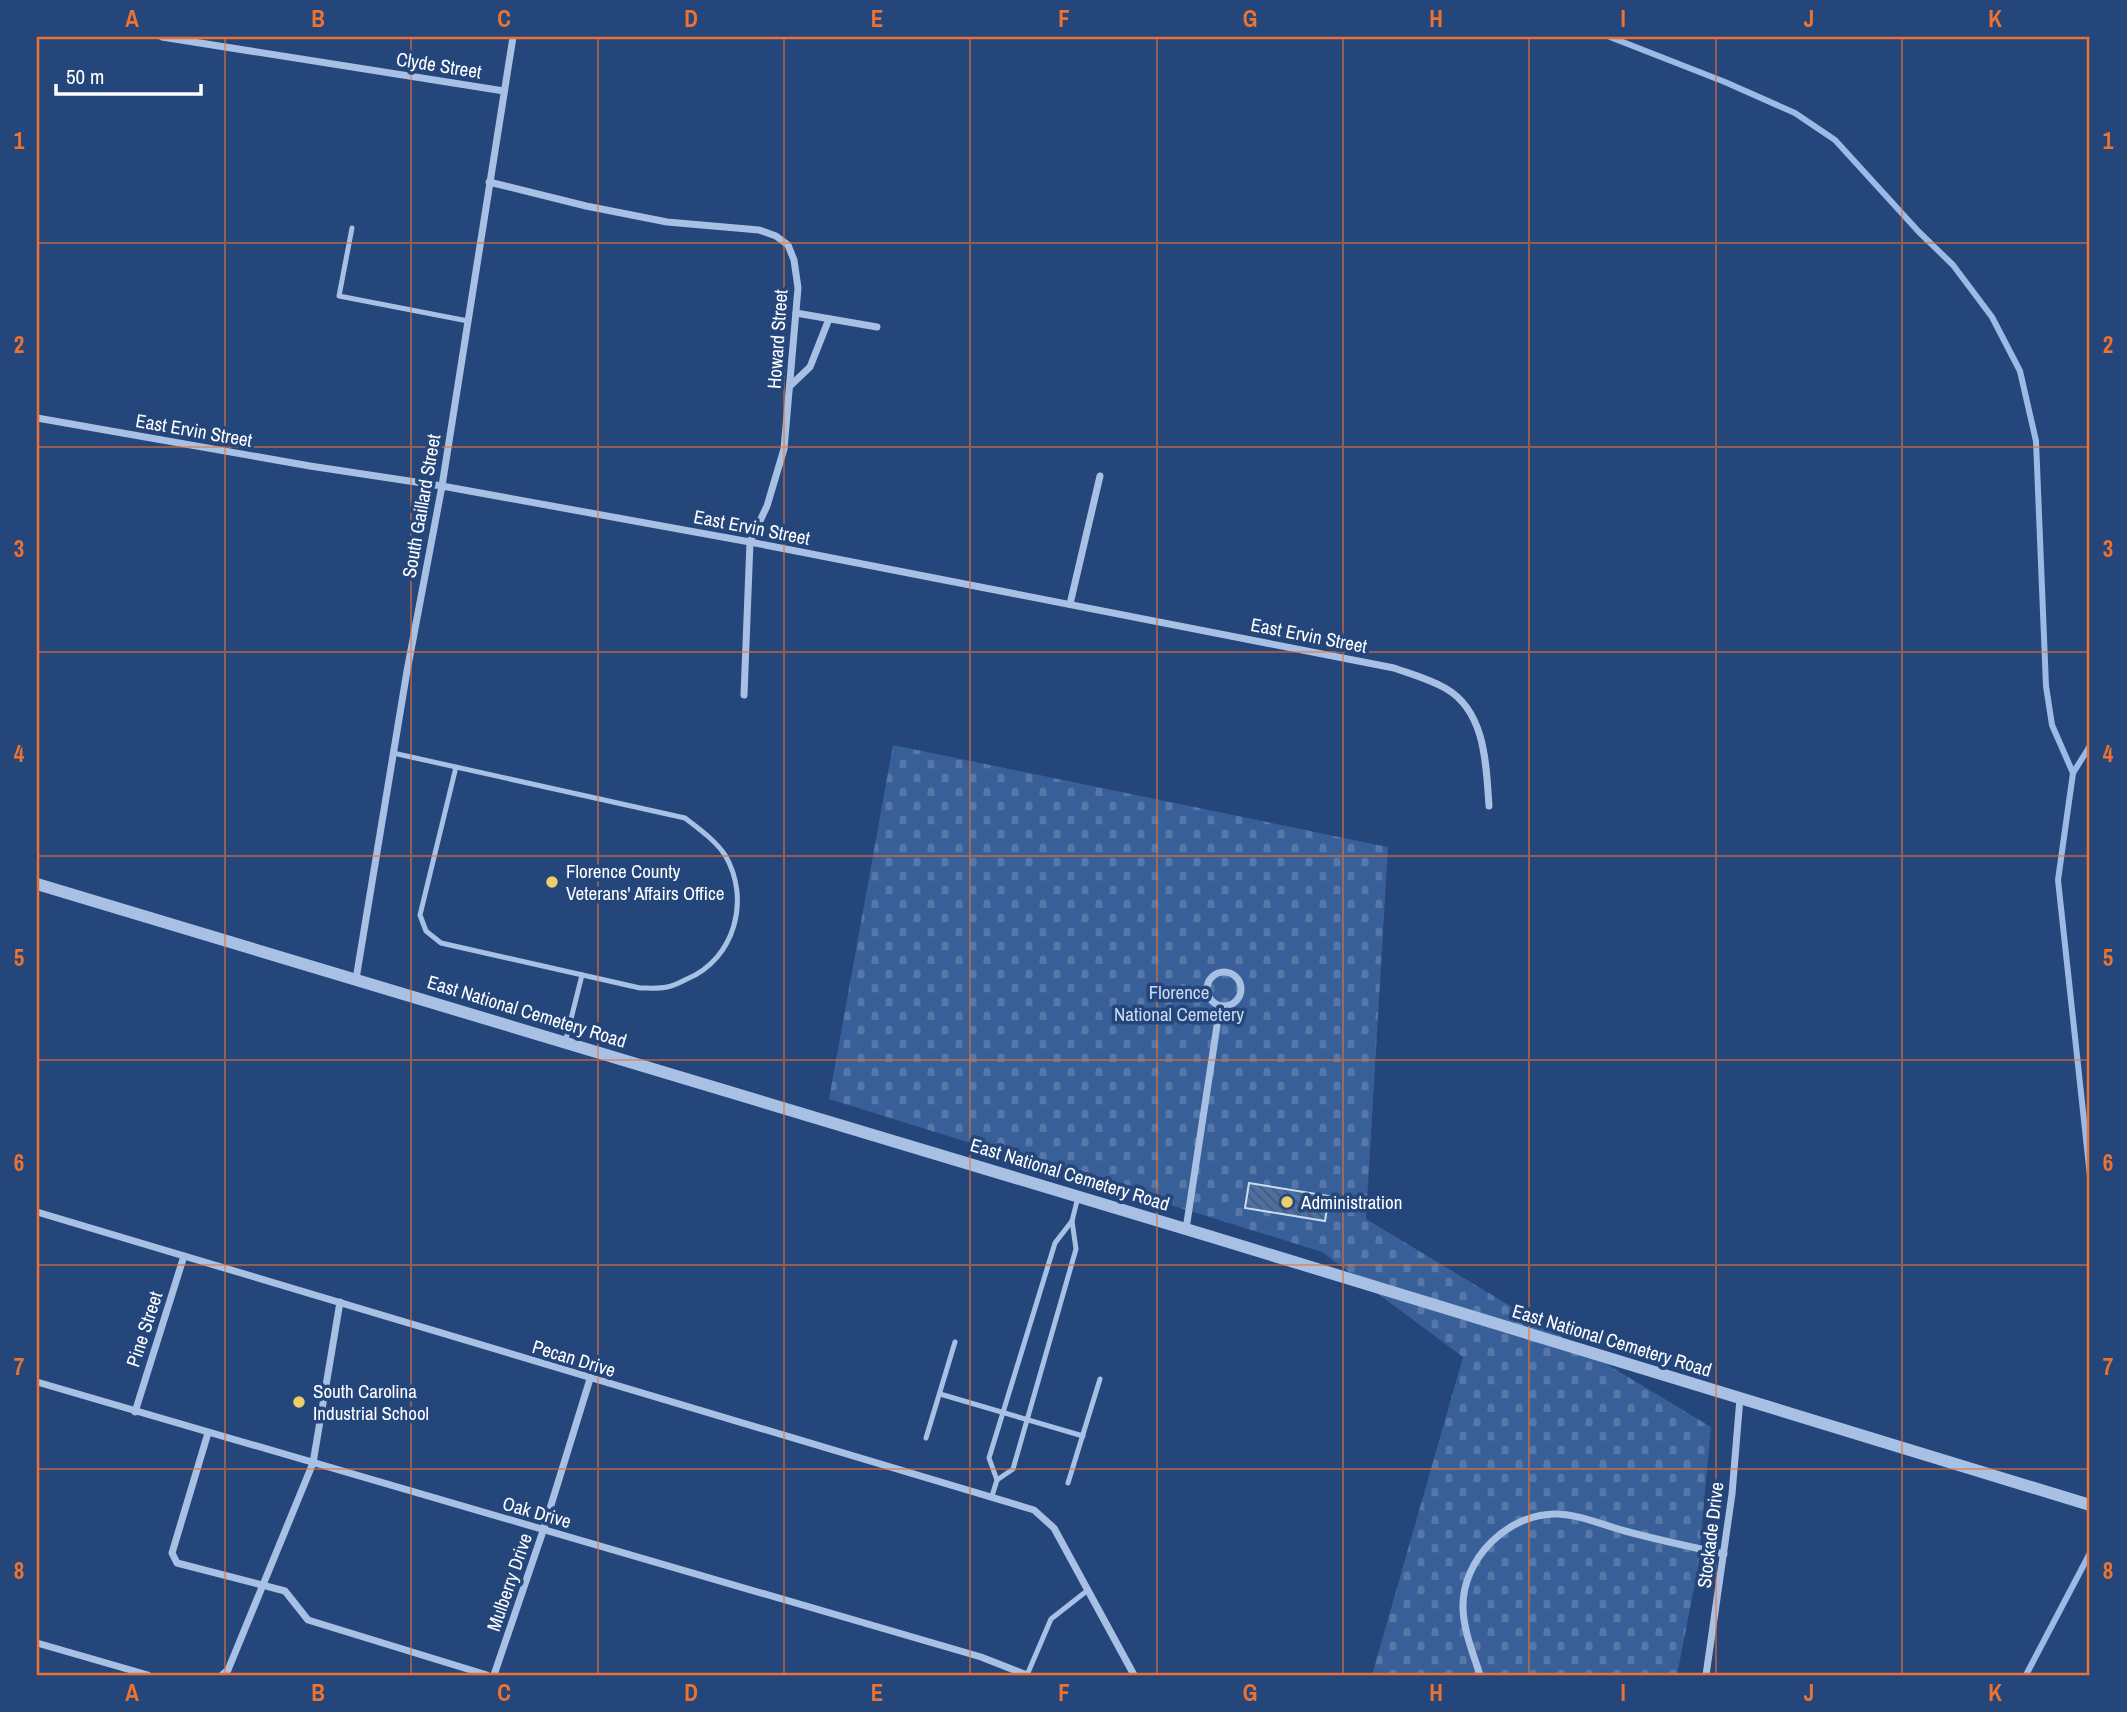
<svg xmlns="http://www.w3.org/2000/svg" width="2127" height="1712" font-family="'Archivo Narrow',sans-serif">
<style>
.cemetery{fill:url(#cemetery-stones)}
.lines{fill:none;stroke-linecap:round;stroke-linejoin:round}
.stream{stroke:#9cbae5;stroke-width:6}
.building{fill:url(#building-back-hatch);stroke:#cadbf4;stroke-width:2}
.service{stroke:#a7c0e4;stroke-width:5}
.minor{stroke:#a7c0e4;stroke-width:7}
.tertiary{stroke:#a7c0e4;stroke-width:12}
.grid{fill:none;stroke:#eb7230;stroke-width:2;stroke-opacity:0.55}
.poi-dot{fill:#eece6b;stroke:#24467b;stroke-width:2.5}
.labels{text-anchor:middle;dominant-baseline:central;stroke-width:7;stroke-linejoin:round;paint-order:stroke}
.street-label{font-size:19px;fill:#fff;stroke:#24467b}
.poi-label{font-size:19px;fill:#fff;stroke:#24467b;text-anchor:start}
.park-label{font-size:19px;fill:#cadbf4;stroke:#24467b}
.neatline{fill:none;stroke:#eb7230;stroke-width:2.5}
.grid-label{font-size:23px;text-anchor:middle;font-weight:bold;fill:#eb7230}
</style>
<defs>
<pattern id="cemetery-stones" width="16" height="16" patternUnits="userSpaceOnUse" patternTransform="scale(1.75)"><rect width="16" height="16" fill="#385f98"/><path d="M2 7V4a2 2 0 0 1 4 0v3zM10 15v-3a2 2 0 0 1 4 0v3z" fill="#5677a7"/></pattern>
<pattern id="building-back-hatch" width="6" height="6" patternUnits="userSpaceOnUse" patternTransform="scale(1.75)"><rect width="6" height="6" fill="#4c70a3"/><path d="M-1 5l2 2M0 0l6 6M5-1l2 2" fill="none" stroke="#4c5a6f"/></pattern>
</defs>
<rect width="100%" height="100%" fill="#24467b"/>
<polygon class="cemetery" points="893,745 1388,847 1366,1219 1711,1427 1698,1568 1677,1675 1372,1675 1463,1357 1322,1252 829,1099"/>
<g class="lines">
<g class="stream">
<polyline points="1610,37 1725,82 1795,113 1835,140 1919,232 1953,265 1992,317 2020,371 2036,441 2046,686 2052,725 2073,773"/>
<polyline points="2090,746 2073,773 2058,880 2090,1176"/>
<polyline points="2026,1675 2090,1553"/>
</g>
</g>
<polygon class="building" points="1249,1183 1329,1196 1325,1221 1245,1208"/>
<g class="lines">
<g class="service">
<polyline points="352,228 339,296 468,321"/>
<path d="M393,753L685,818C699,829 715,840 725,855C751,899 735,959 687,979C681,982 674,986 667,987C658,989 648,988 640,988L441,943L426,931L420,915L456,767"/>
<polyline points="565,1043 582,975"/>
<polyline points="940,1394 1083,1436"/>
<polyline points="926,1438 955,1342"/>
<polyline points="997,1480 1013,1469 1076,1249 1072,1221 1078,1197"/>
<polyline points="1068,1483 1100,1379"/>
<polyline points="992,1496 997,1480 989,1458 1055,1243 1072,1221"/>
<polyline points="1027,1675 1051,1619 1088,1590"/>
</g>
<g class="minor">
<polyline points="162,37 504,91"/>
<polyline points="489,182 586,206 667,222 759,230 776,236 788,245 794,260 798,288 784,449 767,506 750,542 744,695"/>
<polyline points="796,313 877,327"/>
<polyline points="790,386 810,367 829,319"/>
<path d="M37,418L310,466L442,486L750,542L1394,668C1411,674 1429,679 1445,688C1486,711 1486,765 1489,806"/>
<polyline points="1070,604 1100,476"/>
<circle cx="1224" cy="989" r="17"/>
<polyline points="356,979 407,671 442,486 513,37"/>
<polyline points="37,1212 1034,1510 1054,1528 1134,1675"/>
<polyline points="1186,1229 1220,1006"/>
<polyline points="37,1382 981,1657 1027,1675"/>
<polyline points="135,1412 184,1256"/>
<polyline points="208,1433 172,1553 177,1563 285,1591 308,1620 487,1675"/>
<polyline points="37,1643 148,1675"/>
<polyline points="222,1675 228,1670 313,1463 340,1302"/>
<polyline points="494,1675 543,1531 590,1379"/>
<path d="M1480,1675C1473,1653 1464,1632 1463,1609C1461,1559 1509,1512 1558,1514C1581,1515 1603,1525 1625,1531C1658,1540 1691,1547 1724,1554"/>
<polyline points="1706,1675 1732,1494 1740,1398"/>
</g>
<polyline class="tertiary" points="37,884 1209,1236 2090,1505"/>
</g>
<path class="grid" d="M225,37V1675M411,37V1675M598,37V1675M784,37V1675M970,37V1675M1157,37V1675M1343,37V1675M1529,37V1675M1716,37V1675M1902,37V1675M37,243H2090M37,447H2090M37,652H2090M37,856H2090M37,1060H2090M37,1265H2090M37,1469H2090"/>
<g class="poi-dot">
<circle cx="552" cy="882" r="7"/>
<circle cx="1287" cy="1202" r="7"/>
<circle cx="299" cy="1402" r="7"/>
</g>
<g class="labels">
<g class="street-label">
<text transform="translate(439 65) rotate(9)">Clyde Street</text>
<text transform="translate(777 339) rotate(-86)">Howard Street</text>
<text transform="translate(194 430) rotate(10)">East Ervin Street</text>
<text transform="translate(421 506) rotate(-80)">South Gaillard Street</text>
<text transform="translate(752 527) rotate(11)">East Ervin Street</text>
<text transform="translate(1309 635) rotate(11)">East Ervin Street</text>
<text transform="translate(527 1011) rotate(17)">East National Cemetery Road</text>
<text transform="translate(1070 1174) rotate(17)">East National Cemetery Road</text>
<text transform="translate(144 1329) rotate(-72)">Pine Street</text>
<text transform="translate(1612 1340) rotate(17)">East National Cemetery Road</text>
<text transform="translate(574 1358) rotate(17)">Pecan Drive</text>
<text transform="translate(537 1512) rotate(16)">Oak Drive</text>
<text transform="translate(1710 1535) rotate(-83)">Stockade Drive</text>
<text transform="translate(509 1582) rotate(-71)">Mulberry Drive</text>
</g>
<g class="poi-label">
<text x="566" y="871">Florence County<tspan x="566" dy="22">Veterans' Affairs Office</tspan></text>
<text x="1301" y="1202">Administration</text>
<text x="313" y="1391">South Carolina<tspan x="313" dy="22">Industrial School</tspan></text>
</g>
<g class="park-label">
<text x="1179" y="992">Florence<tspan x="1179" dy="22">National Cemetery</tspan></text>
</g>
</g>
<rect width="2127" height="1712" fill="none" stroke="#24467b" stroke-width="77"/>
<path d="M56 84v10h145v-10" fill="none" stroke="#ffffff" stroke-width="3.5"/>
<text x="66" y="84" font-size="21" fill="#ffffff" stroke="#24467b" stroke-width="5" paint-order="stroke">50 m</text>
<rect x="38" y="38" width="2050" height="1636" class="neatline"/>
<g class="grid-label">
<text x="132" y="27">A</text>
<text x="318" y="27">B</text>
<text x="504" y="27">C</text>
<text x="691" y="27">D</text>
<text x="877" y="27">E</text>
<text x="1064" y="27">F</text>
<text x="1250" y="27">G</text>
<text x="1436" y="27">H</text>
<text x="1623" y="27">I</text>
<text x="1809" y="27">J</text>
<text x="1995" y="27">K</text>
<text x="19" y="149">1</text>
<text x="2108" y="149">1</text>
<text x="19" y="353">2</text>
<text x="2108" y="353">2</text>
<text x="19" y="557">3</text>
<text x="2108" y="557">3</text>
<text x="19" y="762">4</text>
<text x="2108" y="762">4</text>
<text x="19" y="966">5</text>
<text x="2108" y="966">5</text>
<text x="19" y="1171">6</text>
<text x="2108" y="1171">6</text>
<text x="19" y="1375">7</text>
<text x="2108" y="1375">7</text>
<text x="19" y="1579">8</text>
<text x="2108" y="1579">8</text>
<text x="132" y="1701">A</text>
<text x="318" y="1701">B</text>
<text x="504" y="1701">C</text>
<text x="691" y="1701">D</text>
<text x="877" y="1701">E</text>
<text x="1064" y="1701">F</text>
<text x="1250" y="1701">G</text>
<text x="1436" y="1701">H</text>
<text x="1623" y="1701">I</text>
<text x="1809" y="1701">J</text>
<text x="1995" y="1701">K</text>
</g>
</svg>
